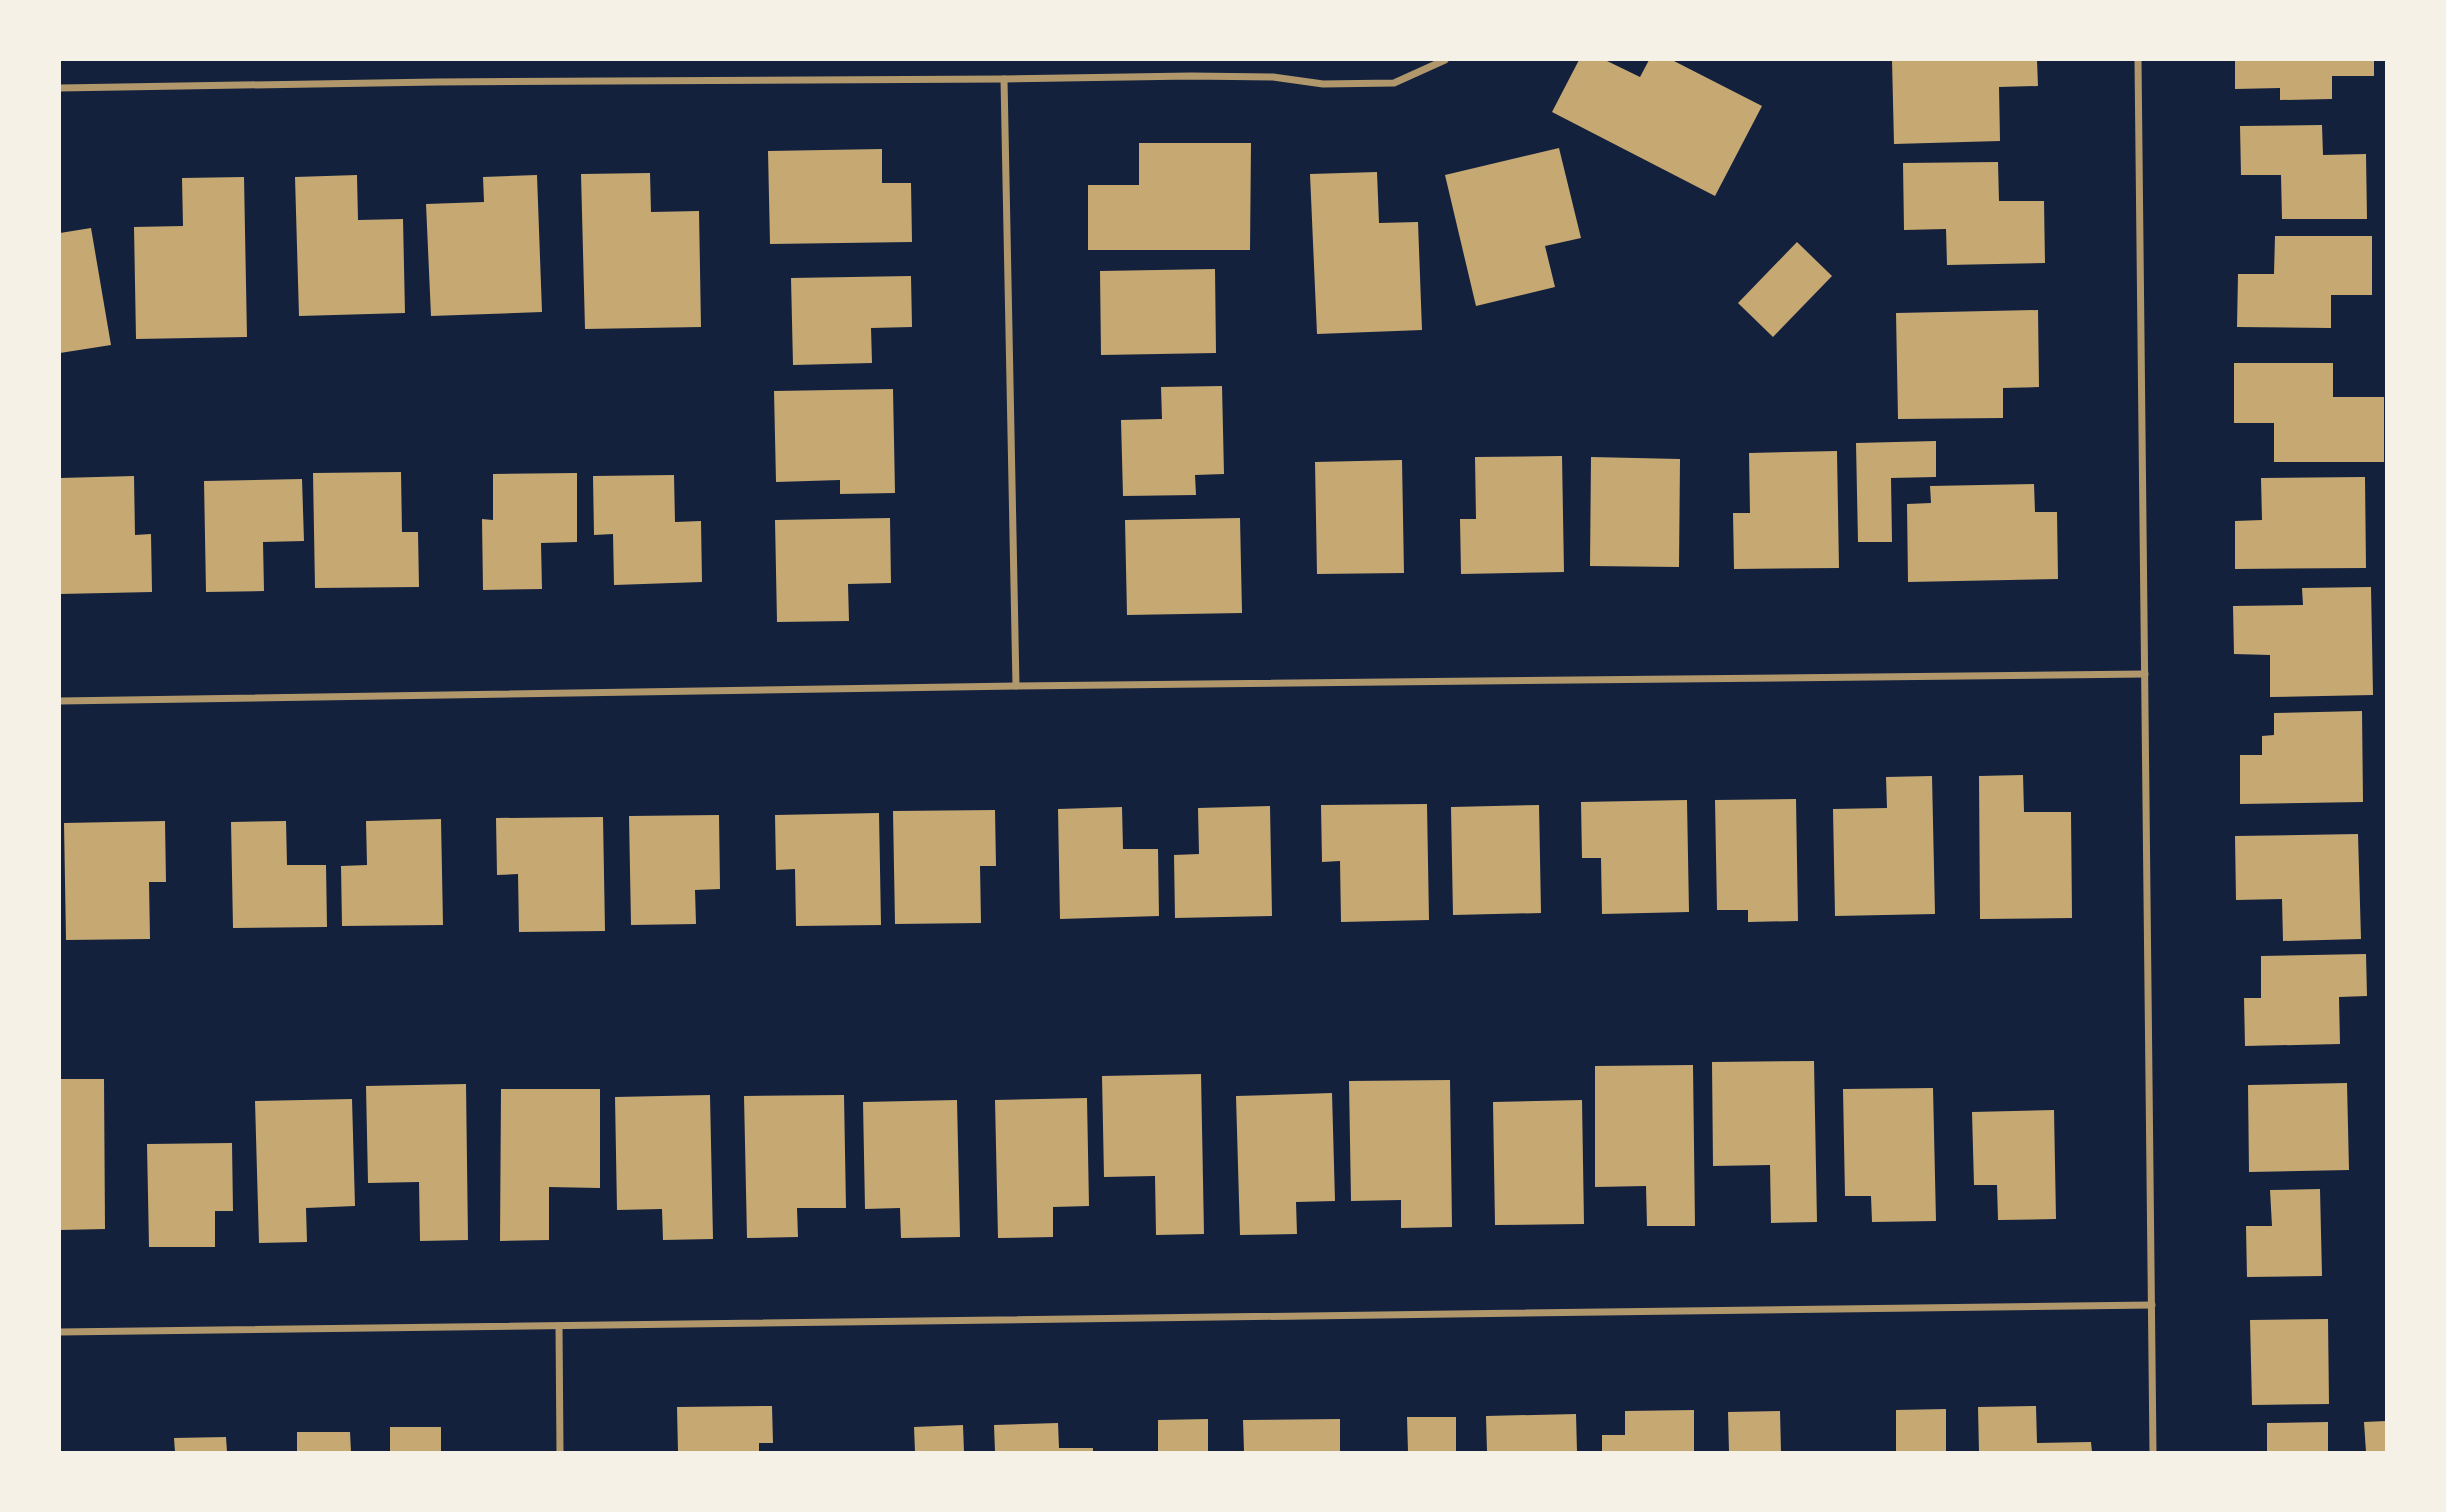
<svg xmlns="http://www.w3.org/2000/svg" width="2446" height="1512" font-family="'Exo 2',sans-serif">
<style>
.building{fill:#c6a872}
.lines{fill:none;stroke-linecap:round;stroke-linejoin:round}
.minor{stroke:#b1986c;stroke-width:7}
</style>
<rect width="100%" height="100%" fill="#14213d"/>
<g class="building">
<polygon points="1579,60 1605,60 1640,77 1649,60 1672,60 1762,106 1715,196 1552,112"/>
<polygon points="1892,60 2037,60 2038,86 1999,87 2000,141 1894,144"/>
<polygon points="2235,60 2374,60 2374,76 2332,76 2332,99 2280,100 2280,88 2235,89"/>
<polygon points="2322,125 2323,155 2366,154 2367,219 2282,219 2281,175 2241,175 2240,126"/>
<polygon points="1139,143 1251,143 1250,250 1088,250 1088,185 1139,185"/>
<polygon points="1559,148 1581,238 1545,246 1555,287 1476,306 1445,175"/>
<polygon points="882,149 882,183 911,183 912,242 770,244 768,151"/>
<polygon points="1998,162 1999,201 2044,201 2045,263 1947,265 1946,229 1904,230 1903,163"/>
<polygon points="1377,172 1379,223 1418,222 1422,330 1317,334 1310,174"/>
<polygon points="650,173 651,212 699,211 701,327 585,329 581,174"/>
<polygon points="357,175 358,220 403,219 405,313 299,316 295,177"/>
<polygon points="537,175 542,312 431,316 426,204 484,202 483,177"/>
<polygon points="244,177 247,337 136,339 134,227 183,226 182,178"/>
<polygon points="91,228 111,345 60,353 60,233"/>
<polygon points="2275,236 2372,236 2372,295 2331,295 2331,328 2237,327 2238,274 2274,274"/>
<polygon points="1797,242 1832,276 1773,337 1738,303"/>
<polygon points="1215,269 1216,353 1101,355 1100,271"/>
<polygon points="911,276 912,327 871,328 872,363 793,365 791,278"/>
<polygon points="2038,310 2039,387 2003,388 2003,418 1898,419 1896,313"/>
<polygon points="2234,363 2333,363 2333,397 2384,397 2384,462 2274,462 2274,423 2234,423"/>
<polygon points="1222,386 1224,474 1195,475 1196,495 1123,496 1121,420 1162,419 1161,387"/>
<polygon points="893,389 895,493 840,494 840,480 776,482 774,391"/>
<polygon points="1936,441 1936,477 1891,478 1892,542 1858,542 1856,443"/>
<polygon points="1837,451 1839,568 1734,569 1733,513 1750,513 1749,453"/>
<polygon points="1562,456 1564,572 1461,574 1460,519 1476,519 1475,457"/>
<polygon points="1591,457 1680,459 1679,567 1590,566"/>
<polygon points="1402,460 1404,573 1317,574 1315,462"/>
<polygon points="401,472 402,532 418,532 419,587 315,588 313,473"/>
<polygon points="577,473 577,542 541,543 542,589 483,590 482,519 493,520 493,474"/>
<polygon points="674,475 675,522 701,521 702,582 614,585 613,534 594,535 593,476"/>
<polygon points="134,476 135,535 151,534 152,592 60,594 60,478"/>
<polygon points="2365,477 2366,568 2235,569 2235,521 2262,520 2261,478"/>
<polygon points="302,479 304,541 263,542 264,591 206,592 204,481"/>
<polygon points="2034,484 2035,512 2057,512 2058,579 1908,582 1907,504 1931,503 1930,486"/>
<polygon points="890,518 891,583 848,584 849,621 777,622 775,520"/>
<polygon points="1240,518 1242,613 1127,615 1125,520"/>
<polygon points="2371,587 2373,695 2270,697 2270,655 2234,654 2233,606 2303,605 2302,588"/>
<polygon points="2362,711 2363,802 2240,804 2240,755 2262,755 2262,736 2274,735 2274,713"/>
<polygon points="2023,775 2024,812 2071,812 2072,918 1980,919 1979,776"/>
<polygon points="1932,776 1935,914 1835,916 1833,809 1887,808 1886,777"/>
<polygon points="1796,799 1798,921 1748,922 1748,910 1717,910 1715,800"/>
<polygon points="1687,800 1689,912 1602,914 1601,858 1582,858 1581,802"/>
<polygon points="1427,804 1429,920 1341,922 1340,861 1322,862 1321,805"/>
<polygon points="1539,805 1541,913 1453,915 1451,807"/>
<polygon points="1270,806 1272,916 1175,918 1174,855 1199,854 1198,808"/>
<polygon points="1122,807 1123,849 1158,849 1159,916 1060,919 1058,809"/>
<polygon points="995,810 996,866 980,866 981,923 895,924 893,811"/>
<polygon points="879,813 881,925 796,926 795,869 776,870 775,815"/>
<polygon points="719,815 720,889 695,890 696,924 631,925 629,816"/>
<polygon points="603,817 605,931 519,932 518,874 497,875 496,818"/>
<polygon points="441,819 443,925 342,926 341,866 367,865 366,821"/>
<polygon points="165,821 166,882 149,882 150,939 66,940 64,823"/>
<polygon points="286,821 287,865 326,865 327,927 233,928 231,822"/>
<polygon points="2358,834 2361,939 2283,941 2282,899 2236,900 2235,836"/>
<polygon points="2366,954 2367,996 2339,997 2340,1044 2245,1046 2244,998 2261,998 2261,956"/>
<polygon points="1814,1061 1817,1222 1771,1223 1770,1165 1713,1166 1712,1062"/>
<polygon points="1693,1065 1695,1226 1647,1226 1646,1186 1595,1187 1595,1066"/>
<polygon points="1201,1074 1204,1234 1156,1235 1155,1176 1104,1177 1102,1076"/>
<polygon points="60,1079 104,1079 105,1229 60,1230"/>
<polygon points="1450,1080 1452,1227 1401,1228 1401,1200 1351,1201 1349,1081"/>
<polygon points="2347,1083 2349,1170 2249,1172 2248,1085"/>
<polygon points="466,1084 468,1240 420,1241 419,1182 368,1183 366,1086"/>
<polygon points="1933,1088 1936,1221 1872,1222 1871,1196 1845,1196 1843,1089"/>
<polygon points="501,1089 600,1089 600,1188 549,1187 549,1240 500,1241"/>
<polygon points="1332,1093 1335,1201 1296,1202 1297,1234 1240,1235 1236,1096"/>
<polygon points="710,1095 713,1239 663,1240 662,1209 617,1210 615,1097"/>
<polygon points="844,1095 846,1208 797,1208 798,1237 747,1238 744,1096"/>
<polygon points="1087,1098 1089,1206 1053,1207 1053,1237 998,1238 995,1100"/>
<polygon points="352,1099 355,1206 306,1208 307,1242 259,1243 255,1101"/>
<polygon points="957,1100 960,1237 901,1238 900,1208 865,1209 863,1102"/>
<polygon points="1582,1100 1584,1224 1495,1225 1493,1102"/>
<polygon points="2054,1110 2056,1219 1998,1220 1997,1185 1974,1185 1972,1112"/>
<polygon points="232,1143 233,1211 215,1211 215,1247 149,1247 147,1144"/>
<polygon points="2320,1189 2322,1276 2247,1277 2246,1226 2272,1226 2270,1190"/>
<polygon points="2328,1319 2329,1404 2252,1405 2250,1320"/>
<polygon points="772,1406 773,1443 759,1443 759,1452 678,1452 677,1407"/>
<polygon points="2036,1406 2037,1443 2091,1442 2092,1452 1979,1452 1978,1407"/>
<polygon points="1946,1409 1946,1452 1896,1452 1896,1410"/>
<polygon points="1694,1410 1694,1452 1602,1452 1602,1435 1625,1435 1625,1411"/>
<polygon points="1780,1411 1781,1452 1729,1452 1728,1412"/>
<polygon points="1576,1414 1577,1452 1487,1452 1486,1416"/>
<polygon points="1407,1417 1456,1417 1456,1452 1408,1452"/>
<polygon points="1208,1419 1208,1452 1158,1452 1158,1420"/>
<polygon points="1340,1419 1340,1452 1244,1452 1243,1420"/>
<polygon points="2386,1421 2386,1452 2366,1452 2364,1422"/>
<polygon points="2328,1422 2328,1452 2267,1452 2267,1423"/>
<polygon points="1058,1423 1059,1448 1093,1448 1093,1452 995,1452 994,1425"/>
<polygon points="963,1425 964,1452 915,1452 914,1427"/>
<rect x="390" y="1427" width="51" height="25"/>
<polygon points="297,1432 350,1432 351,1452 297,1452"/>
<polygon points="226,1437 227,1452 175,1452 174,1438"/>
</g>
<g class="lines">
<g class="minor">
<polyline points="2138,60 2153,1452"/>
<polyline points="1004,79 1016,686"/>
<polyline points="60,88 436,82 1004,79 1191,76 1273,77 1323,84 1394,83 1445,60"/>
<polyline points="60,701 1016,686 2145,674"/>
<polyline points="559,1326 560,1452"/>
<polyline points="60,1332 2152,1305"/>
</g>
</g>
<rect width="2446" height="1512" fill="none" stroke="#f6f1e7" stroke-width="122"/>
</svg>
